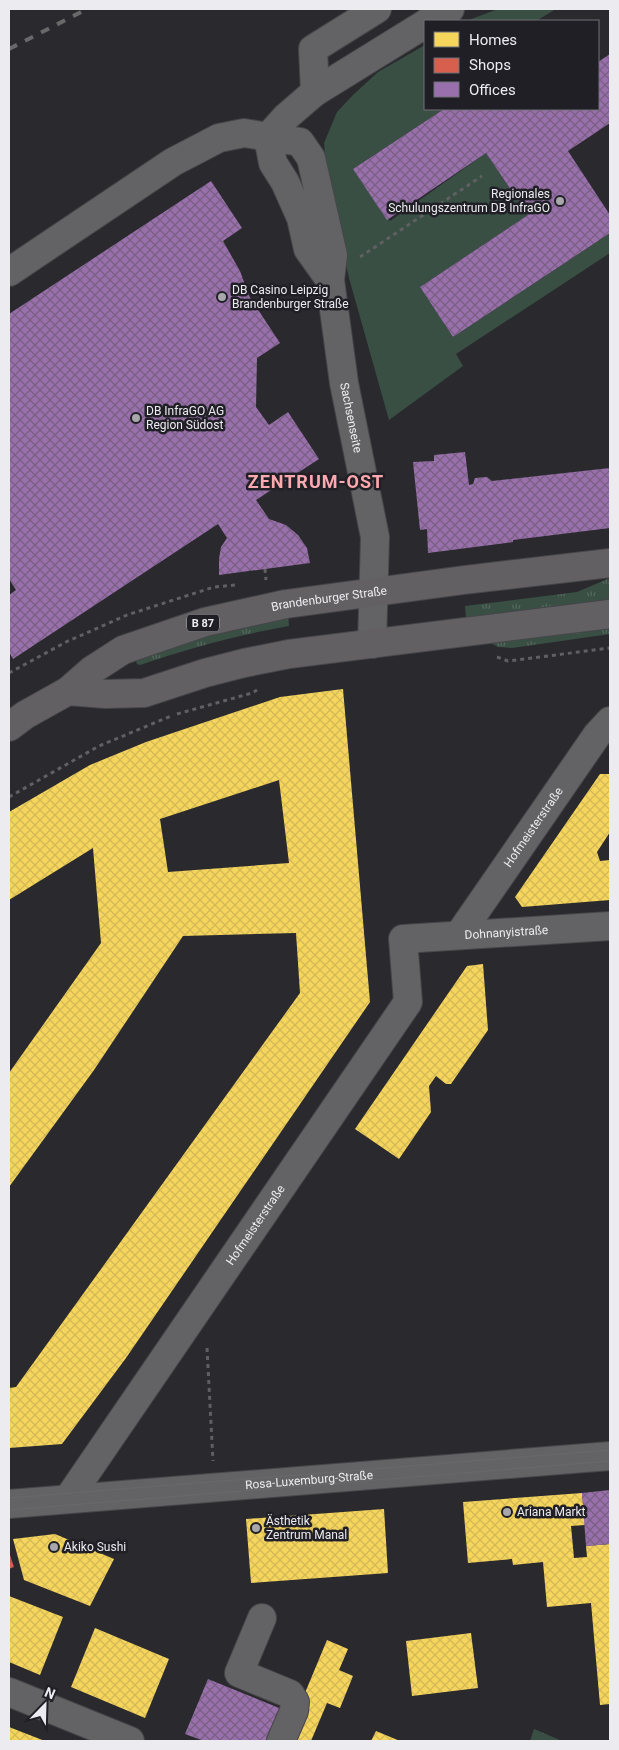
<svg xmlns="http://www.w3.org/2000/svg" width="619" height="1750" font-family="Roboto,sans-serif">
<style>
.grass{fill:url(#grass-tufts)}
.green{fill:#394f44}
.homes{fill:url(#homes-cross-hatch);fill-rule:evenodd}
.shops{fill:url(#shops-cross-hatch)}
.offices{fill:url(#offices-cross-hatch)}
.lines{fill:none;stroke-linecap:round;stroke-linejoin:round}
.minor-casing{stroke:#46464a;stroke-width:30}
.major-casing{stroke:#46464a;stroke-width:30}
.path{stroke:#606062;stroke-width:3;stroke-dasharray:4 4;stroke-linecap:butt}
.minor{stroke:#636365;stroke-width:28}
.major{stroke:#636064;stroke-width:28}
.tram{stroke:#69686b;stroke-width:1}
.rail{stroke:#69686b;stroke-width:4;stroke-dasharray:9 9;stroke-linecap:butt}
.poi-dot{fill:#a8a7ac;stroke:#1f1f25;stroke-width:2}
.labels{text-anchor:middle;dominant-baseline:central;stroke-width:5;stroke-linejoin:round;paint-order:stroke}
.shield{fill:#1f1f25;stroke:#aeaeb3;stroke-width:1}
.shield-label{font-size:11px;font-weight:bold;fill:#ecebf0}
.poi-label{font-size:12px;fill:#ecebf0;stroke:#1f1f25;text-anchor:start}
.street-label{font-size:12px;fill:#ecebf0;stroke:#1f1f25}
.district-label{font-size:18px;font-weight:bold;letter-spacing:1px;fill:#fea9af;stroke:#1f1f25}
</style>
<defs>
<pattern id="grass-tufts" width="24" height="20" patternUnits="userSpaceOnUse" patternTransform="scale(1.25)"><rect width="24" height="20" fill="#394f44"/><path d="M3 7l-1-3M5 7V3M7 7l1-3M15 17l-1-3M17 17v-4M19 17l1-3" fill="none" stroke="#56685f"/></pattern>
<pattern id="homes-cross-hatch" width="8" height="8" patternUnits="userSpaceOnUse" patternTransform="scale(1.25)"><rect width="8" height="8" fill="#f6d55c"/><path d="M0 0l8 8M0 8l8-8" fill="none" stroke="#d3b858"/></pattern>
<pattern id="shops-cross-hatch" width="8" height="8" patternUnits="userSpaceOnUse" patternTransform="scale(1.25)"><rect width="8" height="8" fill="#d6604d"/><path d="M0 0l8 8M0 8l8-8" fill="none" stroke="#a4574b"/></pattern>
<pattern id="offices-cross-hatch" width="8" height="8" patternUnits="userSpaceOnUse" patternTransform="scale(1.25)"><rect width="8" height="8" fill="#9970ab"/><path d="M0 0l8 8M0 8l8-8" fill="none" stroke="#785f83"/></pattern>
</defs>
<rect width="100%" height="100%" fill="#2a2a2e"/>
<g class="grass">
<polygon points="610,578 610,599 466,618 465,606 577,592"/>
<path d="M288,617L289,626C238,635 189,648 140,665L137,664L136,661L139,658L223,631Z"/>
<polygon points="610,627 610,634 512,648 498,647 489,642"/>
<polygon points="534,1729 562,1741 530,1741"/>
</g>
<g class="green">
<polygon points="498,9 556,9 536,21 466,21"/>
<polygon points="425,45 425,109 444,109 353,169 390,221 486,153 528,215 420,287 453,337 610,233 610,253 456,354 463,366 389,420 349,278 327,179 324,143 337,112 353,95 378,72"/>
</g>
<g class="homes">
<path d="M343,689L370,1002L126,1358L62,1444L9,1448V1388L16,1387L300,993L296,933L183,936L94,1070L9,1187V1073L101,943L93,848L9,900V812L90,765L146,742L280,697ZM279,780L289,863L168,872L160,819Z"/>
<polygon points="600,774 610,774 610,832 597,852 600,861 610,860 610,900 522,907 515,897"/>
<polygon points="483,964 488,1030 451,1084 446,1084 436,1076 429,1086 431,1112 399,1159 355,1129 467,966"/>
<polygon points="582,1493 585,1525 571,1526 574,1558 587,1557 586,1546 610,1544 610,1704 600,1705 591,1603 547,1607 543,1562 513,1565 512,1559 468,1563 463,1502"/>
<polygon points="384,1509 388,1573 251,1583 246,1519"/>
<polygon points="55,1534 114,1559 90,1606 24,1580 13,1539"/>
<polygon points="9,1596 63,1617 40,1675 9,1662"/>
<polygon points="95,1628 169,1659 145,1718 71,1687"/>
<polygon points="471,1633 478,1688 412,1696 406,1641"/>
<polygon points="327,1640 348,1649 339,1670 353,1676 340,1708 327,1703 311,1741 285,1741"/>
<polygon points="9,1727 45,1741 9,1741"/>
<polygon points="376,1731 400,1741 371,1741"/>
</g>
<polygon class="shops" points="9,1552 14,1567 9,1569"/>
<g class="offices">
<polygon points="610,54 610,123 568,151 610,215 610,233 453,337 420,287 528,215 486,153 387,220 353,169 444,109 598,109 598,62"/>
<polygon points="211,181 242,228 223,241 240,271 249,296 280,343 257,358 256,407 269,425 288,412 319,459 256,500 269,519 286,525 298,535 307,548 310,563 219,575 219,559 221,547 227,538 218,524 13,659 9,652 9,595 16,590 9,579 9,314"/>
<polygon points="465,452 469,485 473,484 475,478 487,477 492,481 610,468 610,528 513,540 513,542 428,553 427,529 420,530 413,462 434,461 434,455"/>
<polygon points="610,1490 610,1544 586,1546 582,1493"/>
<polygon points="208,1679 289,1712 277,1741 204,1741 185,1734"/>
</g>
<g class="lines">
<g class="minor-casing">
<g id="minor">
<polyline points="429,21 450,9"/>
<polyline points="315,92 313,49 377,9"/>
<polyline points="268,137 286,117 315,92 425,24"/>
<polyline points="268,137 273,163 285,182 301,218 308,249 330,280"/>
<path id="s1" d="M9,272L173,162L219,138L244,133L300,142L311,158L333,255L330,280L344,383L375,537L372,644"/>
<path id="s2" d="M459,935L597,735L610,721"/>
<path id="s3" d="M68,1499L408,1002L403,939L610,926"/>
<path id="s4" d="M9,1504L610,1456"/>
<polyline points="262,1618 239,1673 290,1694 295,1702 294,1711 281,1741"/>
<polyline points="9,1692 130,1741"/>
</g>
</g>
<g class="major-casing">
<g id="major">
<polyline points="68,691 106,694 144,693 205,673 244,663 289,654 610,614"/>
<path id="s5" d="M9,727L25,715L68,691L92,670L123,650L205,622L286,604L464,580L610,563"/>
</g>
</g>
<g class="path">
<polyline points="360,257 482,176"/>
<polyline points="265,569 266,580"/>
<polyline points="497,657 508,661 610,648"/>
<polyline points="9,673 66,642 127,615 214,587 235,585"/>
<polyline points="177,714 252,693 257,690"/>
<polyline points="9,797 99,746 171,716"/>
<polyline points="207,1348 213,1461"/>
</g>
<use href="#minor" class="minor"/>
<use href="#major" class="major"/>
<g class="tram">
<polyline points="9,1498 610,1450"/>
<polyline points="9,1510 610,1461"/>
</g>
<polyline class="rail" points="9,49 87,9"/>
</g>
<g class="poi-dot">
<circle cx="560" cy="201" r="5"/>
<circle cx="222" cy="297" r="5"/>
<circle cx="136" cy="418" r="5"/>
<circle cx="507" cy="1512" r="5"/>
<circle cx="256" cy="1528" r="5"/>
<circle cx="54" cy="1547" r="5"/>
</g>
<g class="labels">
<rect class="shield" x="187" y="614.5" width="32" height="17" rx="4"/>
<g class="shield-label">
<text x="203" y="623">B 87</text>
</g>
<g class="poi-label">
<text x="550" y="194" text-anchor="end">Regionales<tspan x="550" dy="14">Schulungszentrum DB InfraGO</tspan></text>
<text x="232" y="290">DB Casino Leipzig<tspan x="232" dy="14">Brandenburger Straße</tspan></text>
<text x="146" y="411">DB InfraGO AG<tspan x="146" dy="14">Region Südost</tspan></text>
<text x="517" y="1512">Ariana Markt</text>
<text x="266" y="1521">Ästhetik<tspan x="266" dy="14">Zentrum Manal</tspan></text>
<text x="64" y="1547">Akiko Sushi</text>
</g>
<g class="street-label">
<text stroke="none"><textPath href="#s1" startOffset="615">Sachsenseite</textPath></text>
<text stroke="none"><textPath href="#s5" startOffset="351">Brandenburger Straße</textPath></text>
<text stroke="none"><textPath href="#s2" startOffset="131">Hofmeisterstraße</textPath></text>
<text stroke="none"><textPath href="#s3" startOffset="769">Dohnanyistraße</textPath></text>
<text stroke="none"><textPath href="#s3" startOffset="332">Hofmeisterstraße</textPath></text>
<text stroke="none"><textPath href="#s4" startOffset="301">Rosa-Luxemburg-Straße</textPath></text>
</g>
<g class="district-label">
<text x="316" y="481">ZENTRUM-OST</text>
</g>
</g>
<rect width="619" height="1750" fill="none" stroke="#ecebf0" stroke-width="20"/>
<rect x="424" y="20" width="175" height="90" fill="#1f1f25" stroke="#717176"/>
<rect x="434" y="32" width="25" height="15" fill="#f6d55c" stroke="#717176"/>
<text x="469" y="45" font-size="15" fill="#ecebf0">Homes</text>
<rect x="434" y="58" width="25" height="15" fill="#d6604d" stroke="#717176"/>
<text x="469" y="70" font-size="15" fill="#ecebf0">Shops</text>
<rect x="434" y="82" width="25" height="15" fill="#9970ab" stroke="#717176"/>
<text x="469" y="95" font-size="15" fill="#ecebf0">Offices</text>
<g transform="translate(45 1705) rotate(23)" stroke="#1f1f25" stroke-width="4" paint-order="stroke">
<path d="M0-4L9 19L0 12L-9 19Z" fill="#ecebf0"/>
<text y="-8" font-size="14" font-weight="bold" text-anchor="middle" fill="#ecebf0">N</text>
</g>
</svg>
